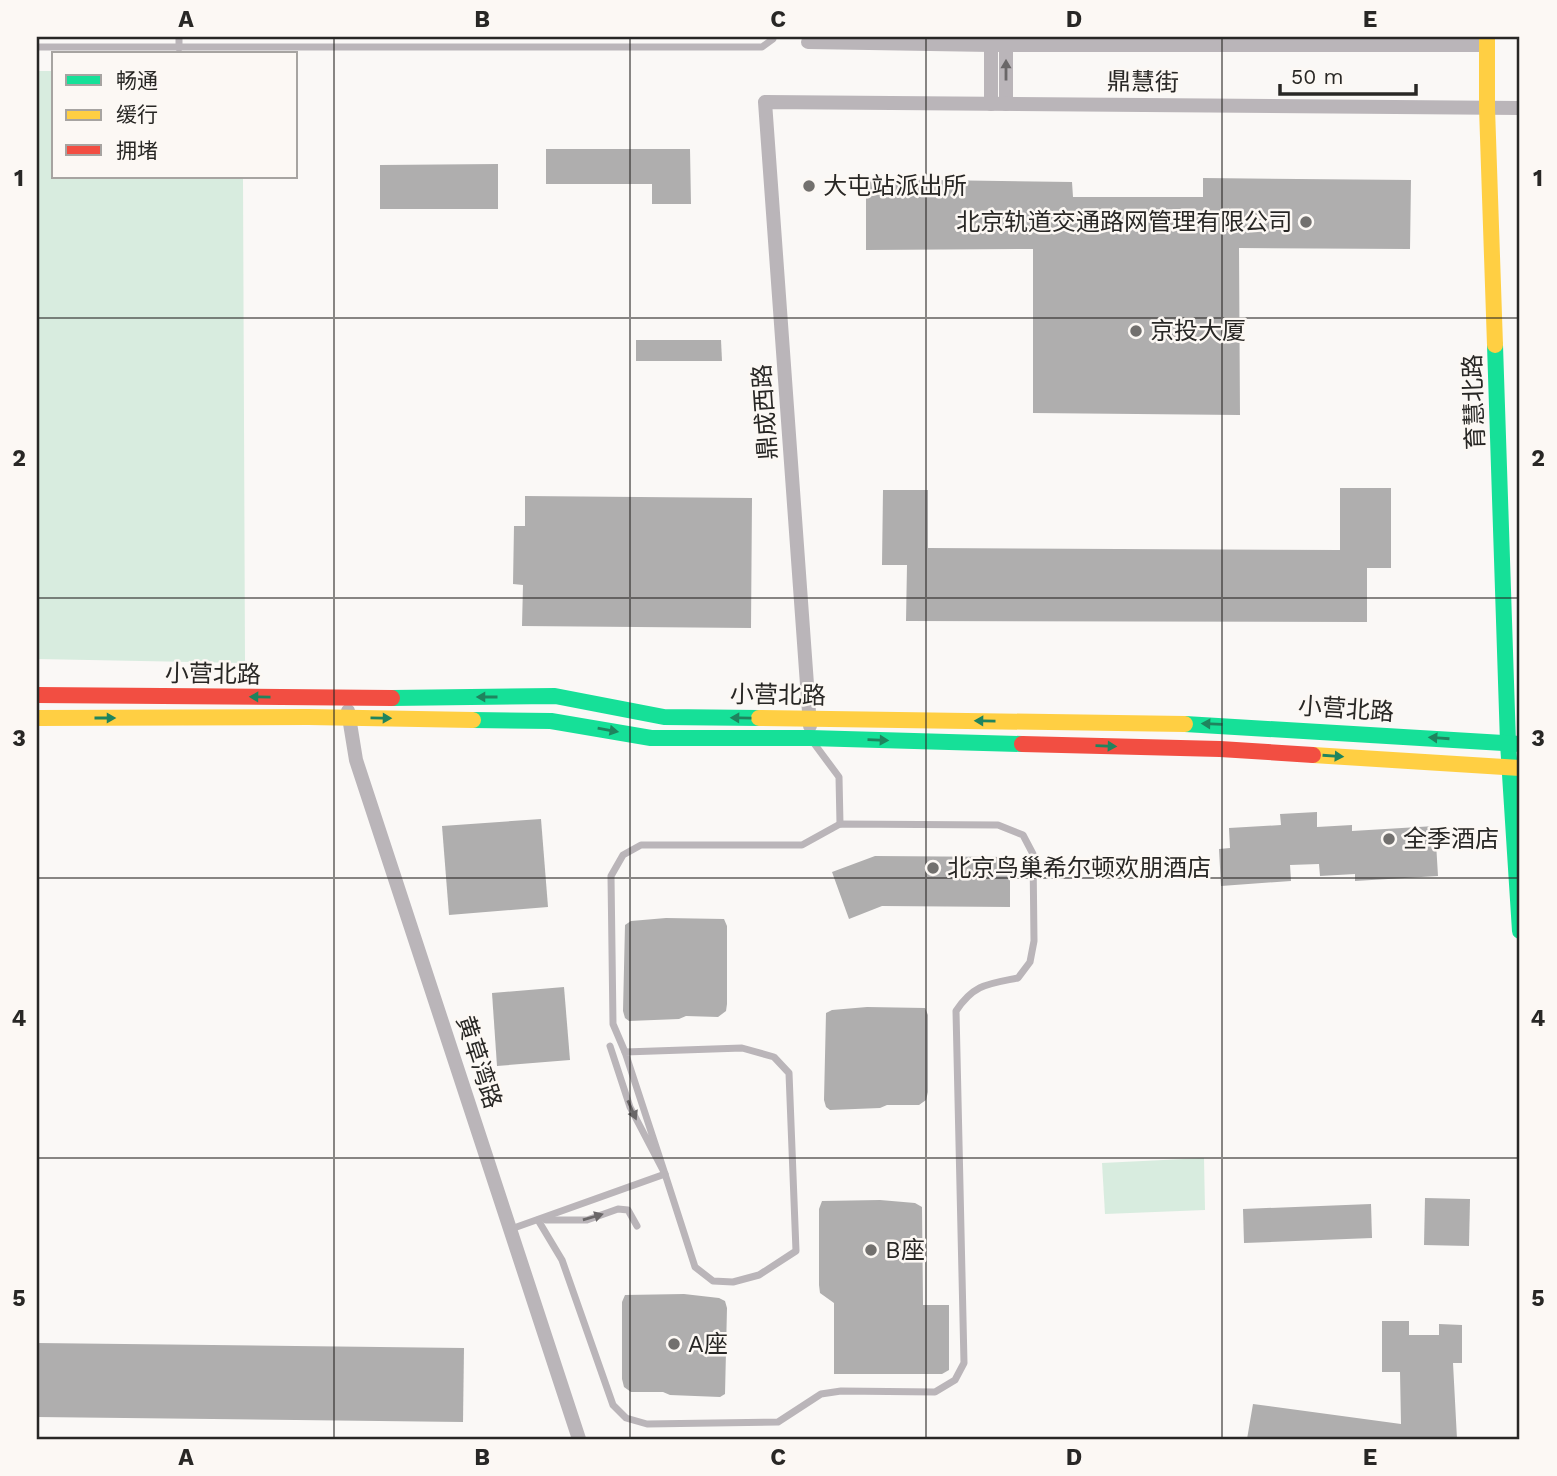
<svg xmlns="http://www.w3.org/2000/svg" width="1557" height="1476" font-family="'Work Sans','Noto Sans SC',sans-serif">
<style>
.green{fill:#d8ecdf}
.building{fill:#afaeae}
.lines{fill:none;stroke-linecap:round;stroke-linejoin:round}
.lane{stroke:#bab5b9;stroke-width:7}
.street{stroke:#bab5b9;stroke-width:14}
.fast{stroke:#16e098;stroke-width:16}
.slow{stroke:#ffcf43;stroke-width:16}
.jam{stroke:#f24e42;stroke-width:16}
.oneway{fill:#6a6768}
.oneway2{fill:#1f845e}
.grid{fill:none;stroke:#282725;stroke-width:2;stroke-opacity:0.55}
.poi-dot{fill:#72706e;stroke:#fcf8f4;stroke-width:2.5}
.labels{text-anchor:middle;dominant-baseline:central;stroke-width:5;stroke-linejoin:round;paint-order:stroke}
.street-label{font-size:24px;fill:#282725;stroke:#fcf8f4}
.poi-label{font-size:24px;fill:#282725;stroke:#fcf8f4;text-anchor:start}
.neatline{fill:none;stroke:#282725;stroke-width:2.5}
.grid-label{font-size:23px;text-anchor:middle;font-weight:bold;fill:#282725}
</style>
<rect width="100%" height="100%" fill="#faf8f6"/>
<g class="green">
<polygon points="37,71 54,71 54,177 243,177 245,663 37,659"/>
<polygon points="1204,1158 1205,1210 1105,1214 1102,1163"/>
</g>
<g class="building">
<polygon points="546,149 690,149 691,204 652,204 652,184 546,184"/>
<polygon points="498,164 498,209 380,209 380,165"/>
<polygon points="1203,178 1411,180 1410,249 1239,248 1240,415 1033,413 1033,249 866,250 866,179 1072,182 1073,197 1203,197"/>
<polygon points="636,340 721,340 722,361 636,361"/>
<polygon points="1340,488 1391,488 1391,568 1367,568 1367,622 906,621 907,565 882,565 883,490 928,490 928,548 1340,550"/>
<polygon points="525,496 752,498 751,628 522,626 523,585 513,584 514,526 525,526"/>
<polygon points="1317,812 1317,827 1352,825 1352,831 1435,826 1438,876 1355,881 1355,874 1320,876 1319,864 1290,865 1291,881 1221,886 1219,849 1230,848 1229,828 1281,825 1280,814"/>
<polygon points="541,819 548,907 449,915 442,826"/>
<polygon points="875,856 1010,857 1010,907 882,906 849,919 832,872"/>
<polygon points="666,918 724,919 727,926 727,1004 726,1011 718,1017 686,1016 679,1019 629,1021 625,1018 623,1011 625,925 631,921"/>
<polygon points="564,987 570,1060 497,1066 492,993"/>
<polygon points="867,1007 925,1008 928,1015 928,1092 926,1100 919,1105 887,1105 880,1108 830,1110 826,1107 824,1100 826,1013 832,1010"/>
<polygon points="1425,1198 1470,1199 1469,1246 1424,1245"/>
<polygon points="880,1200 915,1203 922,1207 923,1305 949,1305 949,1370 942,1374 834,1374 834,1303 820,1293 819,1285 819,1209 822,1201"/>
<polygon points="1371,1204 1372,1238 1244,1243 1243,1209"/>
<polygon points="684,1294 719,1298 725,1301 727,1308 725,1394 720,1397 670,1395 663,1392 631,1392 624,1387 622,1379 622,1302 625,1295"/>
<polygon points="1382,1321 1409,1321 1409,1335 1439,1335 1439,1324 1462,1325 1462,1363 1453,1363 1457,1439 1247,1439 1253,1404 1401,1424 1400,1372 1382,1372"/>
<polygon points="37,1343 464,1348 463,1422 37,1417"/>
</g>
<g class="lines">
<g class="lane">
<polyline points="179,37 179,48"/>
<polyline points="37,47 762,47 773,39 773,37"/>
<polyline points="813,742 839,777 840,824"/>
<polyline points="610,1046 630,1107 665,1174 695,1267 713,1281 733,1282 759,1275 796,1251 789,1073 774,1057 742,1048 625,1052 665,1174"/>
<path d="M538,1220L562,1260L613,1405L626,1418L647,1424L778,1422L821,1394L841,1391L935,1392L955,1380L964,1363L956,1011C974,984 988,984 1018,978L1030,962L1034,941L1033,854L1023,835L998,825L840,824L802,845H641L623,855L611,876L613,1024L625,1052"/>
<polyline points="546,1220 587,1220 618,1209 628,1210 637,1226"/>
<polyline points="511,1229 665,1174"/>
</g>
<g class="street">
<polyline points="1006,37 1006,104"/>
<polyline points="991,38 991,104"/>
<polyline points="808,42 991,45 1487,45"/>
<polyline points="348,711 356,760 579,1439"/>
<polyline points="810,726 765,102 1520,108"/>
</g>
<g class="fast">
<polyline points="1495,345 1508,743 1520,931"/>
<polyline points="392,698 555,696 664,717 759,718"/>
<polyline points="473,720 551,721 651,738 810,738 1022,744"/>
<polyline points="1185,724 1520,744"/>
</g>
<g class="slow">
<polyline points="1487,37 1487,108 1495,345"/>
<polyline points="37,718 308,717 473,720"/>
<polyline points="759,718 1185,724"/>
<polyline points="1313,755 1520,768"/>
</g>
<g class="jam">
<polyline points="37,695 392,698"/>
<polyline points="1022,744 1220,749 1313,755"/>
</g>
</g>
<defs><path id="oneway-solid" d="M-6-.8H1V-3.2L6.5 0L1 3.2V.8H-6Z" transform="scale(1.75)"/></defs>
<g class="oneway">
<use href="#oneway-solid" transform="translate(1006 70) rotate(-90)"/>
<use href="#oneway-solid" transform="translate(632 1110) rotate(66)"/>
<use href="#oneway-solid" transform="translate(593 1217) rotate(-16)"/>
</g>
<g class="oneway2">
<use href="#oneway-solid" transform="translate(260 697) rotate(-179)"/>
<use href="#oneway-solid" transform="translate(487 697) rotate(180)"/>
<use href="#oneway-solid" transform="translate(105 718)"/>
<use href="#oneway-solid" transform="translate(381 718) rotate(1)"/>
<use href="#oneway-solid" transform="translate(741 718) rotate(-179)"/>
<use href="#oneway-solid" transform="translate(985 721) rotate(-179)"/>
<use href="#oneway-solid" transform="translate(1212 724) rotate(-178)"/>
<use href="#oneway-solid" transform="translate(608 730) rotate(10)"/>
<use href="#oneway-solid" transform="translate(1439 738) rotate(-176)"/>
<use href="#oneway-solid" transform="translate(878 740) rotate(2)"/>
<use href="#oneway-solid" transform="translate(1106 746) rotate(2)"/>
<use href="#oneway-solid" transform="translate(1333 756) rotate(4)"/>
</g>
<path class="grid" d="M334,37V1439M630,37V1439M926,37V1439M1222,37V1439M37,318H1520M37,598H1520M37,878H1520M37,1158H1520"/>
<g class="poi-dot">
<circle cx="809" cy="186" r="7"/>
<circle cx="1306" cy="222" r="7"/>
<circle cx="1136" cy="331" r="7"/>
<circle cx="1389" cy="839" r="7"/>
<circle cx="933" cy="868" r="7"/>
<circle cx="871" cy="1250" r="7"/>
<circle cx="674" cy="1344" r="7"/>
</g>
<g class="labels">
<g class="street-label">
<text transform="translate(1143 82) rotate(1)">鼎慧街</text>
<text transform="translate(1474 402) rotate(-92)">育慧北路</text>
<text transform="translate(765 412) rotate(-94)">鼎成西路</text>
<text transform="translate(213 674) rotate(1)">小营北路</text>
<text transform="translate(778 695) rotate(1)">小营北路</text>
<text transform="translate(1346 709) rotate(4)">小营北路</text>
<text transform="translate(479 1062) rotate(72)">黄草湾路</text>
</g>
<g class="poi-label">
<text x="823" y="186">大屯站派出所</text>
<text x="1292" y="222" text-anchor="end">北京轨道交通路网管理有限公司</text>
<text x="1150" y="331">京投大厦</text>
<text x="1403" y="839">全季酒店</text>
<text x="947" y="868">北京鸟巢希尔顿欢朋酒店</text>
<text x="885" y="1250">B座</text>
<text x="688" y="1344">A座</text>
</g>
</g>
<rect width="1557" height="1476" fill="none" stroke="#fcf8f4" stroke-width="77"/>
<rect x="52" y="52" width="245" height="126" fill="#fcf8f4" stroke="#a7a4a1" stroke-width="2"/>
<rect x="66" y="75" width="35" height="10" fill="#16e098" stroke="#a7a4a1" stroke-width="2"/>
<text x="116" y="88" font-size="21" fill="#282725">畅通</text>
<rect x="66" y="110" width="35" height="10" fill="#ffcf43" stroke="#a7a4a1" stroke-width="2"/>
<text x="116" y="122" font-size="21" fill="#282725">缓行</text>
<rect x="66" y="145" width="35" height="10" fill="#f24e42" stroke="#a7a4a1" stroke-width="2"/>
<text x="116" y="158" font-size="21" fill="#282725">拥堵</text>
<path d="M1280 84v10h136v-10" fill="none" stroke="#282725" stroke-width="3.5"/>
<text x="1291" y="84" font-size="21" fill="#282725" stroke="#fcf8f4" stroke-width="5" paint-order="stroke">50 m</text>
<rect x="38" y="38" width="1480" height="1400" class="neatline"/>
<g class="grid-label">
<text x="186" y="27">A</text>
<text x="482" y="27">B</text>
<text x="778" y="27">C</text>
<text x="1074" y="27">D</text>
<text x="1370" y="27">E</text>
<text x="19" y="186">1</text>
<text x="1538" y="186">1</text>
<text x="19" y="466">2</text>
<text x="1538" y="466">2</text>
<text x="19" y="746">3</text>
<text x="1538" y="746">3</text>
<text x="19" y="1026">4</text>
<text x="1538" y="1026">4</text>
<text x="19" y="1306">5</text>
<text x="1538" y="1306">5</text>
<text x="186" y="1465">A</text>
<text x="482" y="1465">B</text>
<text x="778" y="1465">C</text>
<text x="1074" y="1465">D</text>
<text x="1370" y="1465">E</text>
</g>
</svg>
